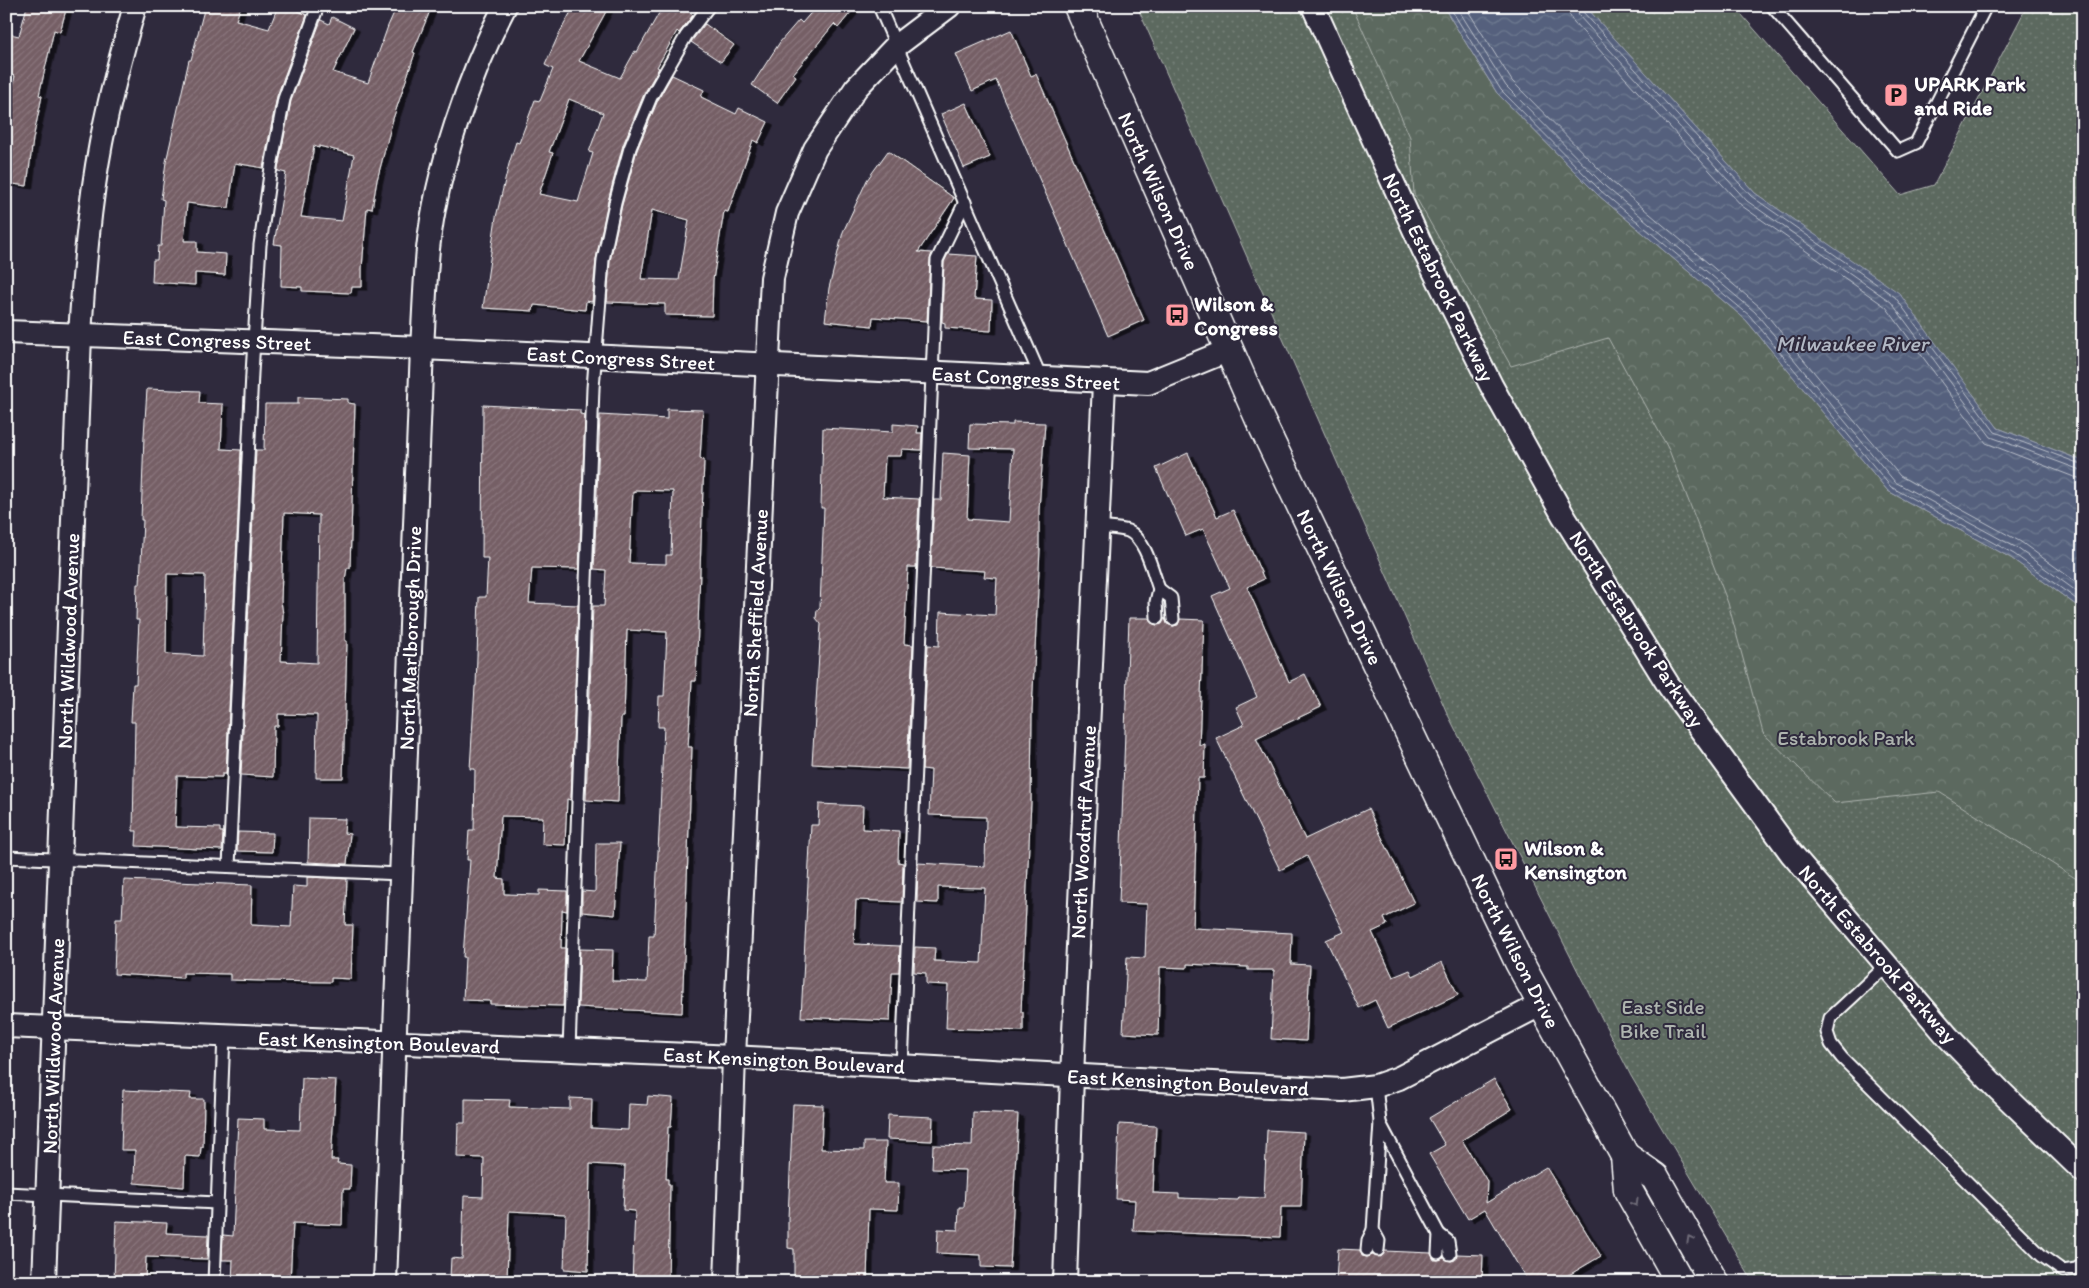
<svg xmlns="http://www.w3.org/2000/svg" width="2089" height="1288" font-family="Itim,sans-serif">
<style>
.grass{fill:url(#grass-dots);stroke:#aeb4af}
.forest{fill:url(#forest-crowns);stroke:#aeb4af}
.water{fill:url(#water-waves);stroke:#99a0b1}
.lines{fill:none;stroke-linecap:round;stroke-linejoin:round}
.shore{stroke:#bbc0cb;stroke-width:1}
.building{fill:url(#building-hatch);stroke:#fff;fill-rule:evenodd;filter:url(#shadow)}
.lane-casing{stroke:#fff;stroke-width:15}
.street-casing{stroke:#fff;stroke-width:26}
.secondary-casing{stroke:#fff;stroke-width:31}
.lane{stroke:#2f2a3d;stroke-width:11}
.street{stroke:#2f2a3d;stroke-width:22}
.secondary{stroke:#2f2a3d;stroke-width:28}
.oneway{stroke:#6d6a77}
.labels{text-anchor:middle;dominant-baseline:central;stroke-width:4;stroke-linejoin:round;paint-order:stroke}
.poi-label{font-size:21px;font-weight:bold;fill:#fff;stroke:#2f2a3d;text-anchor:start}
.street-label{font-size:21px;fill:#fff;stroke:#2f2a3d}
.park-label{font-size:21px;fill:#aeb4af;stroke:#2f2a3d}
.water-label{font-size:22px;font-style:italic;fill:#b2b8c4;stroke:#2f2a3d}
</style>
<defs>
<pattern id="grass-dots" width="8" height="8" patternUnits="userSpaceOnUse" patternTransform="scale(1.25)"><rect width="8" height="8" fill="#5c695f"/><path d="M2 2h.1M6 6h.1" fill="none" stroke="#748077" stroke-width="1.8" stroke-linecap="round"/></pattern>
<pattern id="forest-crowns" width="20" height="18" patternUnits="userSpaceOnUse" patternTransform="scale(1.25)"><rect width="20" height="18" fill="#5c695f"/><path d="M2 6a3 3 0 1 1 6 0M12 15a3 3 0 1 1 6 0" fill="none" stroke="#748077"/></pattern>
<pattern id="water-waves" width="16" height="10" patternUnits="userSpaceOnUse" patternTransform="scale(1.25)"><rect width="16" height="10" fill="#55617d"/><path d="M0 5q4-4 8 0t8 0" fill="none" stroke="#6e7990"/></pattern>
<pattern id="building-hatch" width="6" height="6" patternUnits="userSpaceOnUse" patternTransform="scale(1.25)"><rect width="6" height="6" fill="#755e65"/><path d="M-1 1l2-2M0 6l6-6M5 7l2-2" fill="none" stroke="#8a767c"/></pattern>
<filter id="shadow"><feDropShadow dx="5.5" dy="3" stdDeviation="0" flood-color="#0009"/></filter>
</defs>
<rect width="100%" height="100%" fill="#2f2a3d"/>
<filter id="ink" filterUnits="userSpaceOnUse"><feTurbulence type="fractalNoise" baseFrequency=".02" numOctaves="2"/><feDisplacementMap in="SourceGraphic" scale="10" xChannelSelector="R" yChannelSelector="G"/><feConvolveMatrix kernelMatrix="1 2 1 2 8 2 1 2 1" color-interpolation-filters="sRGB"/></filter>
<g filter="url(#ink)">
<g class="grass">
<polygon points="1137,6 1443,6 1497,93 1888,491 2083,610 2083,1282 1753,1282 1631,1076 1447,713"/>
<polygon points="1585,6 1734,6 1900,195 1934,185 2027,6 2083,6 2083,461 1998,428 1899,294 1755,193"/>
</g>
<polygon class="forest" points="1352,6 1443,6 1497,93 1598,195 1746,320 1888,491 2011,558 2083,610 2083,883 1939,792 1835,803 1763,733 1728,603 1669,450 1608,338 1511,366 1414,194 1410,137"/>
<polygon class="water" points="1443,6 1585,6 1755,193 1899,293 1998,428 2083,461 2083,610 2011,558 1888,491 1746,320 1598,195 1497,93"/>
<g class="lines">
<g class="shore">
<polyline points="1449,6 1501,90 1601,191 1750,316 1891,487 2014,554 2083,604"/>
<polyline points="1456,6 1506,86 1606,187 1755,312 1895,482 2017,548 2083,596"/>
<polyline points="1465,6 1512,81 1611,181 1760,307 1900,476 2021,542 2083,587"/>
<polyline points="1568,6 1569,14 1573,21 1742,206 1886,307 1986,443 2074,477 2083,479"/>
<polyline points="1576,6 1579,16 1747,201 1891,302 1991,437 2083,471"/>
<polyline points="1582,6 1583,12 1751,196 1895,297 1995,432 2083,465"/>
</g>
</g>
<g class="building">
<polygon points="27,6 67,6 60,32 54,30 39,95 42,96 33,139 27,186 6,183 6,118 15,76 6,74 6,33 19,36"/>
<polygon points="205,6 241,6 236,20 269,29 278,6 287,6 307,15 277,96 263,168 235,163 229,208 187,203 184,241 197,241 197,252 226,254 225,275 195,273 195,285 152,282 153,260 157,260 158,246 161,246 164,200 161,199 166,162 189,60 191,60"/>
<path d="M397,6H432L413,52L415,53L393,119L377,180L372,209L367,208L362,268V287H352L351,293L302,291V287L281,286L282,245L274,244L286,173L278,171V168L291,101L321,20L329,24L332,17L354,28L333,72L368,83L388,26ZM314,146L319,148V146L354,155L342,221L301,217Z"/>
<path d="M574,6H609L579,61L620,78L635,51L637,52L663,6H681L693,15L679,33L677,31L657,67L659,68L644,94L623,145L608,201L596,259L592,302L586,301L585,310L534,305L533,311L483,308L496,217L509,164L516,142L519,143L535,100L540,101L553,69L545,65L558,36ZM569,99L603,113L589,152L593,153L578,202L539,194L553,153L549,152Z"/>
<polygon points="813,6 856,6 838,28 834,24 793,74 796,76 777,103 752,85 780,42 799,20 802,23 815,8"/>
<polygon points="705,24 734,45 721,62 691,42"/>
<polygon points="1011,30 1031,76 1036,74 1144,320 1108,336 996,80 972,91 956,54"/>
<path d="M672,75L704,90L701,97L736,114L739,108L768,122L758,143L753,140L728,212L724,211L713,280L712,316L665,315V304L607,302L610,261L622,205L637,150L658,100ZM652,210L689,220L679,280L641,279Z"/>
<polygon points="966,103 990,157 964,168 941,114"/>
<polygon points="888,151 954,198 918,252 932,253 930,260 927,321 873,317 872,326 825,321 829,288 843,232 867,180"/>
<polygon points="948,254 977,256 974,299 992,300 991,331 945,328 945,323 942,322 944,262"/>
<path d="M147,389L200,391L199,403L223,404L221,449L241,450L226,774H222V777L177,776L175,827L220,828V832H223L222,850L136,846L137,831H133L135,722H131L133,684H136L139,620H136L137,584H140L143,520H141L144,436ZM167,574L205,575L203,656L166,654Z"/>
<path d="M298,397L348,399V403L355,404L350,568H347L345,580V641H347L343,778H316L317,715L278,714V726H274L273,777L241,775L256,450H264L265,404H298ZM284,513L319,515L317,663L281,661L283,614L281,601Z"/>
<polygon points="483,405 580,410 580,414 585,415 579,569 532,568 529,603 578,605 571,800 567,799 565,845 542,844 543,817 501,816 497,878 504,879 504,894 539,895 539,890 567,891 567,911 562,910 562,914 561,948 565,948 563,1006 490,1004 490,1001 463,1000 465,957 463,957 470,860 467,860 469,830 474,830 475,769 470,769 475,686 476,686 479,597 486,597 488,558 482,558"/>
<path d="M667,409L703,410L700,459L704,460L696,681H692L688,747H692L682,1013L578,1007L580,949L613,950L612,981L647,982L649,936H654L664,727H658L659,696H664L667,632L627,630L624,717H621L618,802L586,800L593,606H604L606,570L594,569L600,415L667,419ZM635,490L673,491L671,555H666V564L629,563L633,492L635,493Z"/>
<polygon points="1013,422 1045,423 1039,510 1039,549 1040,549 1032,710 1031,802 1021,1012 1023,1012 1023,1031 946,1028 948,985 926,984 926,973 914,972 915,947 935,948 934,961 981,963 985,888 938,887 938,903 917,902 918,863 985,867 986,817 929,815 931,770 922,769 928,645 939,646 940,612 995,615 997,578 984,577 985,571 931,568 934,500 941,500 943,453 970,455 967,519 1009,522 1013,449 969,448 970,424 1013,425"/>
<polygon points="893,424 918,426 917,433 922,433 921,450 902,449 901,456 885,456 883,497 919,499 916,567 908,567 904,644 913,645 907,769 812,764 821,624 816,618 817,610 820,607 824,508 821,508 823,428 893,432"/>
<polygon points="1188,453 1217,517 1233,510 1264,579 1247,587 1289,682 1305,674 1321,707 1256,738 1305,839 1368,809 1414,903 1384,918 1387,925 1372,932 1393,977 1410,970 1413,976 1442,962 1458,995 1388,1028 1375,1000 1359,1008 1326,940 1344,932 1307,856 1280,870 1216,738 1244,725 1236,707 1257,697 1212,596 1230,588 1203,529 1186,536 1156,468"/>
<polygon points="1129,618 1149,618 1151,623 1157,625 1162,624 1165,618 1167,624 1173,626 1178,625 1180,619 1204,620 1199,746 1205,744 1204,778 1198,778 1193,928 1292,933 1291,964 1310,965 1306,1041 1271,1039 1274,970 1248,970 1248,967 1187,964 1187,968 1160,967 1158,1035 1123,1033 1127,957 1145,958 1147,904 1119,903"/>
<polygon points="819,804 863,806 862,829 899,831 898,862 903,863 902,902 856,900 854,944 900,946 899,972 892,972 890,1021 801,1017 811,825 818,825"/>
<polygon points="309,818 345,819 344,833 350,834 347,864 308,862"/>
<polygon points="238,832 273,833 272,852 237,851"/>
<polygon points="596,843 620,843 615,915 582,912 582,891 595,892"/>
<polygon points="307,877 347,879 345,925 353,925 351,979 331,978 331,982 262,981 230,980 230,974 183,973 183,978 114,974 116,919 122,919 124,880 252,885 251,925 291,927 293,886 307,887"/>
<polygon points="302,1078 336,1080 331,1160 338,1160 337,1164 351,1165 350,1189 343,1189 342,1225 293,1223 290,1282 232,1282 233,1260 222,1260 223,1235 233,1236 238,1118 264,1119 264,1129 300,1130"/>
<polygon points="1494,1079 1512,1109 1462,1140 1487,1181 1486,1203 1546,1167 1601,1256 1557,1282 1528,1282 1485,1209 1468,1219 1429,1154 1445,1145 1429,1118"/>
<polygon points="123,1090 191,1093 190,1099 204,1099 203,1147 201,1147 200,1157 185,1156 184,1187 134,1183 135,1150 121,1150"/>
<polygon points="648,1096 673,1098 671,1127 668,1127 666,1179 668,1179 668,1184 670,1184 668,1282 632,1282 635,1211 623,1210 625,1166 590,1164 588,1271 564,1269 566,1214 509,1211 507,1282 457,1282 458,1278 450,1278 451,1258 462,1259 464,1196 483,1197 484,1158 457,1157 458,1123 465,1123 465,1099 510,1100 509,1107 570,1109 570,1098 592,1099 591,1128 628,1130 629,1104 647,1105"/>
<polygon points="793,1104 823,1105 821,1149 864,1150 864,1142 886,1142 884,1183 899,1183 898,1210 869,1209 867,1282 794,1282 794,1249 788,1248 788,1218"/>
<polygon points="973,1112 1018,1114 1010,1268 981,1267 981,1255 937,1253 938,1229 958,1230 959,1207 964,1207 966,1170 932,1169 933,1145 972,1146"/>
<polygon points="888,1115 933,1117 932,1141 887,1139"/>
<polygon points="1119,1124 1156,1126 1153,1193 1179,1194 1179,1198 1238,1200 1239,1197 1264,1198 1267,1130 1304,1132 1301,1207 1281,1207 1280,1237 1133,1231 1135,1200 1116,1199"/>
<polygon points="116,1221 167,1223 166,1233 208,1235 207,1259 146,1257 145,1282 114,1282"/>
<polygon points="1338,1249 1360,1250 1362,1256 1367,1257 1373,1255 1381,1257 1385,1251 1431,1253 1434,1260 1438,1260 1444,1258 1451,1261 1455,1260 1457,1254 1483,1255 1482,1282 1336,1282"/>
</g>
<g class="lines">
<g class="lane-casing">
<g id="lane">
<polyline points="879,6 1042,380"/>
<polyline points="1772,6 1898,151 1916,143 1986,6"/>
<path d="M1097,527C1106,528 1120,528 1128,531C1146,539 1153,573 1159,589"/>
<polyline points="1157,618 1156,602 1159,589 1171,598 1173,619"/>
<polyline points="6,857 401,874"/>
<polyline points="229,866 252,373 260,245 271,167 284,99 318,6"/>
<polyline points="1887,965 1830,1018 1827,1032 1831,1044 1842,1058 2042,1256 2063,1271 2076,1269 2083,1264"/>
<polyline points="569,1050 593,388 603,260 615,203 630,148 651,97 686,36 709,6"/>
<polyline points="902,1066 937,260 965,202"/>
<polyline points="1380,1123 1439,1234"/>
<polyline points="6,1193 217,1203"/>
<polyline points="1373,1230 1380,1122 1376,1086"/>
<polyline points="1367,1250 1368,1240 1373,1230 1379,1241 1378,1250"/>
<polyline points="1438,1253 1439,1234 1448,1241 1450,1254"/>
<polyline points="214,1282 224,1035"/>
</g>
</g>
<g class="street-casing">
<g id="street">
<polyline points="1313,6 1423,249 1491,385 1563,515 1669,686 1791,853 1948,1037 1999,1090 2083,1171"/>
<polyline points="6,332 422,348 1148,383 1229,350"/>
<polyline points="6,1026 712,1056 1342,1090 1376,1086 1399,1078 1542,1004"/>
<path d="M44,1282L80,335C84,271 89,206 101,143C110,97 122,51 135,6"/>
<path d="M385,1282L422,348C424,315 425,282 428,249C436,172 469,75 505,6"/>
<polyline points="726,1282 734,1057 772,278 787,213 815,149 856,88 896,46 949,6"/>
<polyline points="1065,1282 1072,1076 1104,383"/>
</g>
</g>
<g class="secondary-casing">
<g id="secondary">
<polyline points="1078,6 1260,420 1519,962 1625,1156 1628,1190 1680,1282"/>
<polyline points="1625,1156 1655,1177 1714,1282"/>
</g>
</g>
<use href="#lane" class="lane"/>
<use href="#street" class="street"/>
<use href="#secondary" class="secondary"/>
</g>
<defs><path id="oneway-chevron" d="M-2-3.5L2.5 0L-2 3.5" fill="none" stroke-width="1.6" stroke-linecap="round" stroke-linejoin="round" transform="scale(1.25)"/></defs>
<g class="oneway">
<use href="#oneway-chevron" transform="translate(1635 1203) rotate(60)"/>
<use href="#oneway-chevron" transform="translate(1690 1239) rotate(-119)"/>
</g>
</g>
<defs>
<g id="parking-square" transform="scale(1.25)"><rect x="-9" y="-9" width="18" height="18" rx="4" fill="#ff9aa2" stroke="#2f2a3d"/><path d="M-3.5-5.5H1a3.5 3.5 0 0 1 0 7H-1V5.5H-3.5ZM-1-3.4V-.6H.8a1.4 1.4 0 0 0 0-2.8Z" fill="#111"/></g>
<g id="bus-square" transform="scale(1.25)"><rect x="-9" y="-9" width="18" height="18" rx="4" fill="#ff9aa2" stroke="#2f2a3d"/><path d="M-5-6H5V4H4V6H2V4H-2V6H-4V4H-5ZM-3.5-4V0h7V-4ZM-3.5 1.2v1.5H-2V1.2ZM2 1.2v1.5H3.5V1.2Z" fill="#111"/></g>
</defs>
<g fill-rule="evenodd">
<use href="#parking-square" x="1896" y="95"/>
<use href="#bus-square" x="1177" y="315"/>
<use href="#bus-square" x="1506" y="859"/>
</g>
<g class="labels">
<g class="poi-label">
<text x="1914" y="83">UPARK Park<tspan x="1914" dy="24">and Ride</tspan></text>
<text x="1194" y="303">Wilson &amp;<tspan x="1194" dy="24">Congress</tspan></text>
<text x="1524" y="847">Wilson &amp;<tspan x="1524" dy="24">Kensington</tspan></text>
</g>
<g class="street-label">
<text transform="translate(1159 191) rotate(66)">North Wilson Drive</text>
<text transform="translate(1439 277) rotate(64)">North Estabrook Parkway</text>
<text transform="translate(217 340) rotate(2)">East Congress Street</text>
<text transform="translate(621 358) rotate(3)">East Congress Street</text>
<text transform="translate(1026 378) rotate(3)">East Congress Street</text>
<text transform="translate(1340 587) rotate(64)">North Wilson Drive</text>
<text transform="translate(755 613) rotate(-87)">North Sheffield Avenue</text>
<text transform="translate(1637 629) rotate(57)">North Estabrook Parkway</text>
<text transform="translate(410 638) rotate(-88)">North Marlborough Drive</text>
<text transform="translate(68 641) rotate(-88)">North Wildwood Avenue</text>
<text transform="translate(1083 832) rotate(-87)">North Woodruff Avenue</text>
<text transform="translate(1516 951) rotate(63)">North Wilson Drive</text>
<text transform="translate(1878 954) rotate(49)">North Estabrook Parkway</text>
<text transform="translate(379 1042) rotate(2)">East Kensington Boulevard</text>
<text transform="translate(53 1046) rotate(-88)">North Wildwood Avenue</text>
<text transform="translate(784 1060) rotate(3)">East Kensington Boulevard</text>
<text transform="translate(1188 1082) rotate(3)">East Kensington Boulevard</text>
</g>
<g class="park-label">
<text x="1846" y="737">Estabrook Park</text>
<text x="1663" y="1006">East Side<tspan x="1663" dy="24">Bike Trail</tspan></text>
</g>
<g class="water-label">
<text x="1852" y="343">Milwaukee River</text>
</g>
</g>
<rect width="2089" height="1288" fill="none" stroke="#2f2a3d" stroke-width="25"/>
<rect x="12" y="12" width="2064" height="1263" fill="none" stroke="#fff" stroke-width="2" filter="url(#ink)"/>
</svg>
